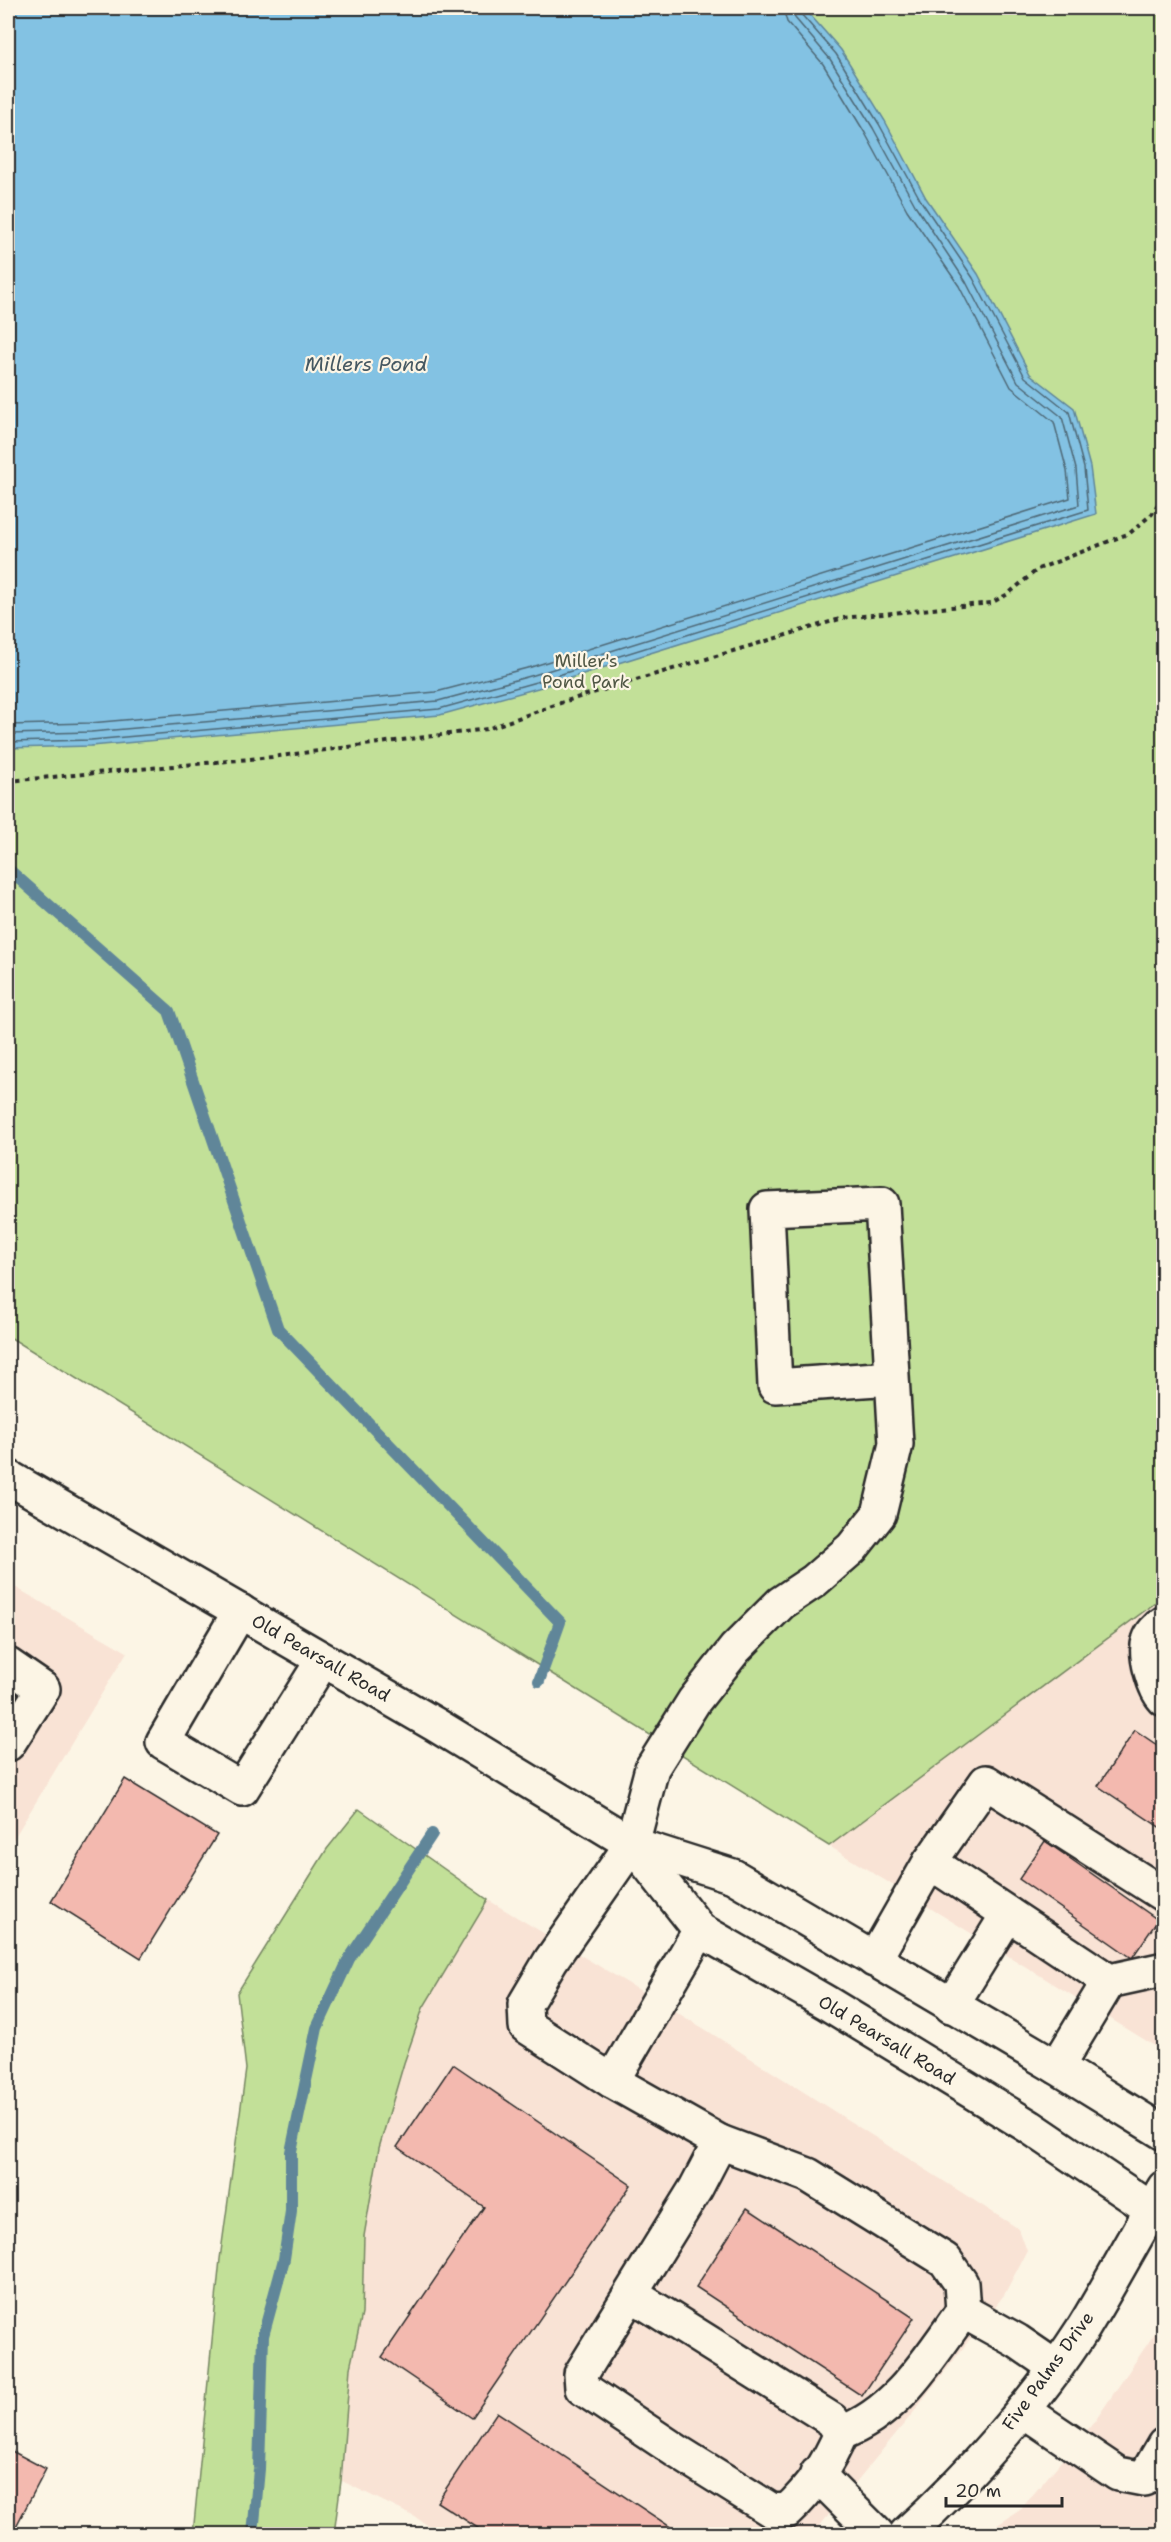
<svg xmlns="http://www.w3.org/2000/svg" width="1171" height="2542" font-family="'Shantell Sans',sans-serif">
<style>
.built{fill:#f9e3d5}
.green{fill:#c2e098;stroke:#768662;stroke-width:1.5}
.water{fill:#83c2e3;stroke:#608699;stroke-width:1.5}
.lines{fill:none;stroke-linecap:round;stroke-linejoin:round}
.shore{stroke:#4e6775;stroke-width:1.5}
.stream{stroke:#608699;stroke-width:12}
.building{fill:#f3b9af;stroke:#2b2b2b;stroke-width:1.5}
.minor-casing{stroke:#2b2b2b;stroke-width:38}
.major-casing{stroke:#2b2b2b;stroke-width:38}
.path{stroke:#2b2b2b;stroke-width:4;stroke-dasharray:4.5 4.5;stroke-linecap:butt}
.minor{stroke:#fcf5e5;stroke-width:33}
.major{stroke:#fcf5e5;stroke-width:33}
.labels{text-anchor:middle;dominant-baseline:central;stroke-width:4.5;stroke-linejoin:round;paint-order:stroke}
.park-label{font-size:18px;fill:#515846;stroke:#fcf5e5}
.street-label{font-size:18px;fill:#2b2b2b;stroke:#fcf5e5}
.water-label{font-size:20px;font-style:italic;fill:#455862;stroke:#fcf5e5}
</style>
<rect width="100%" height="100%" fill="#fcf5e5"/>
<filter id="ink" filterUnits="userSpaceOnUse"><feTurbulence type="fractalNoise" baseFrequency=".0167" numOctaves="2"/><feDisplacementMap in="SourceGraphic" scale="12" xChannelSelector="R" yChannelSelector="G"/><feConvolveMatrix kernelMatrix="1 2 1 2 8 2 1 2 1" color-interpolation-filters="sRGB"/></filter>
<g filter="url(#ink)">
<g class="built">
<polygon points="8,1583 127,1652 8,1848"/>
<polygon points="1163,1597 1163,2051 829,1846"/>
<polygon points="488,1900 703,2028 1019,2229 1027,2251 1004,2295 913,2413 813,2534 441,2534 415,2517 342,2481 350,2368 362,2314 364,2236 379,2148 404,2063 423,2008"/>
<polygon points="1163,2321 1163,2534 984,2534 1020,2510 1095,2421"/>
</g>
<g class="green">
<polygon points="8,8 1163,8 1163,1597 829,1846 8,1336"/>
<polygon points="359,1809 488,1900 423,2008 404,2063 379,2148 364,2236 362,2314 350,2368 341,2481 334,2534 193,2534 220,2259 246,2069 237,1993 327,1849"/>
</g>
<polygon class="water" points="8,8 804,8 841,50 885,121 926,198 978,274 1030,374 1074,408 1090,467 1096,514 538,688 440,715 91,746 8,748"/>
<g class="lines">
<g class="shore">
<polyline points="8,725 90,723 436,692 531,667 1070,498 1067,471 1054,422 1011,387 959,286 907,210 865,133 823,64 787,22 783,8"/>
<polyline points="8,734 91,732 438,701 534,675 1079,505 1076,469 1062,417 1018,382 966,282 915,205 873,128 830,59 795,18 792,8"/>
<polyline points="8,742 91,740 439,709 536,682 1088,510 1084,468 1069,412 1025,377 973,278 921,201 879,124 836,54 801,14 800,8"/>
</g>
<g class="stream">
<polyline points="8,869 169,1011 278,1329 560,1622 539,1681"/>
<polyline points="253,2534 259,2469 263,2336 284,2259 291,2211 291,2152 317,2028 349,1959 432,1834"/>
</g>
</g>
<g class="building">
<polygon points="1135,1730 1164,1750 1164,1830 1098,1786"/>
<polygon points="125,1779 217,1835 141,1958 51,1901"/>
<polygon points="1045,1841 1158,1920 1132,1958 1019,1879"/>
<polygon points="453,2064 631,2185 472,2418 382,2357 484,2207 397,2147"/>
<polygon points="747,2208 914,2318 862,2396 696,2287"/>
<polygon points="497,2412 681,2534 487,2534 437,2502"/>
<polygon points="8,2449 46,2469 12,2534 8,2532"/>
</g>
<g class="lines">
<g class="minor-casing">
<g id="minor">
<polyline points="240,1611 163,1742 242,1789 323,1660"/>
<path d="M1164,1623C1157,1627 1151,1634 1149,1641C1144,1654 1154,1689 1164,1699"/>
<polyline points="8,1665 43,1689 8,1744"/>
<polyline points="930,1862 1109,1981 1164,1969"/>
<polyline points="874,1960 930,1862 986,1782 1164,1895"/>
<polyline points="951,2006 1008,1914"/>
<polyline points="1057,2067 1109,1981"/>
<polyline points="612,2081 700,1930"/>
<polyline points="720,2142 808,2175 945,2260 961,2283 963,2311 1017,2341 1055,2367"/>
<path d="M631,2294L832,2420L841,2433C829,2462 810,2490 787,2511L771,2510L678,2452L582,2388L581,2374L696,2188L720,2142L612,2081L526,2026L525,2004L551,1960L632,1844L652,1768L694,1701L735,1649L781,1603L814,1581L852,1548L879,1514L896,1444L882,1204L767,1209L775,1386L892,1378"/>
<polyline points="1023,2410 1118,2474 1144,2479 1164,2445"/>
<path d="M841,2433C897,2413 929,2358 963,2311"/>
<polyline points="817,2474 877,2534"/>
<path d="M906,2534C969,2477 1038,2399 1084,2327C1112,2281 1137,2234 1164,2188"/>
</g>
</g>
<g class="major-casing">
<g id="major">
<polyline points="8,1477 436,1725 632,1844 733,1876 1057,2067 1164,2133"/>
<polyline points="632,1844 700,1930 827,2003 1030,2127 1151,2209 1164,2214"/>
</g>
</g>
<polyline class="path" points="8,781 272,757 487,729 566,701 843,618 991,603 1008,594 1038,569 1130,533 1152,514 1164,494"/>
<use href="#minor" class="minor"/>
<use href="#major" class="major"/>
</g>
</g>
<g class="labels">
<g class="park-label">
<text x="586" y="661">Miller's<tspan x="586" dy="21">Pond Park</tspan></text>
</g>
<g class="street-label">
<text transform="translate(321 1658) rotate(30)">Old Pearsall Road</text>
<text transform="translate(887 2040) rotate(31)">Old Pearsall Road</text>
<text transform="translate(1048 2371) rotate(-54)">Five Palms Drive</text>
</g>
<g class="water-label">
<text x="366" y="364">Millers Pond</text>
</g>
</g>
<rect width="1171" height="2542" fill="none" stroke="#fcf5e5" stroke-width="30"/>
<rect x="15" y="15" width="1141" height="2512" fill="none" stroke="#2b2b2b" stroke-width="2" filter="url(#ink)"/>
<path d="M946 2497v9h116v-9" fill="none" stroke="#2b2b2b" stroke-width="3"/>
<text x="955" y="2497" font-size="18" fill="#2b2b2b" stroke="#fcf5e5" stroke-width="4.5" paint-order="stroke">20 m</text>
</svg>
